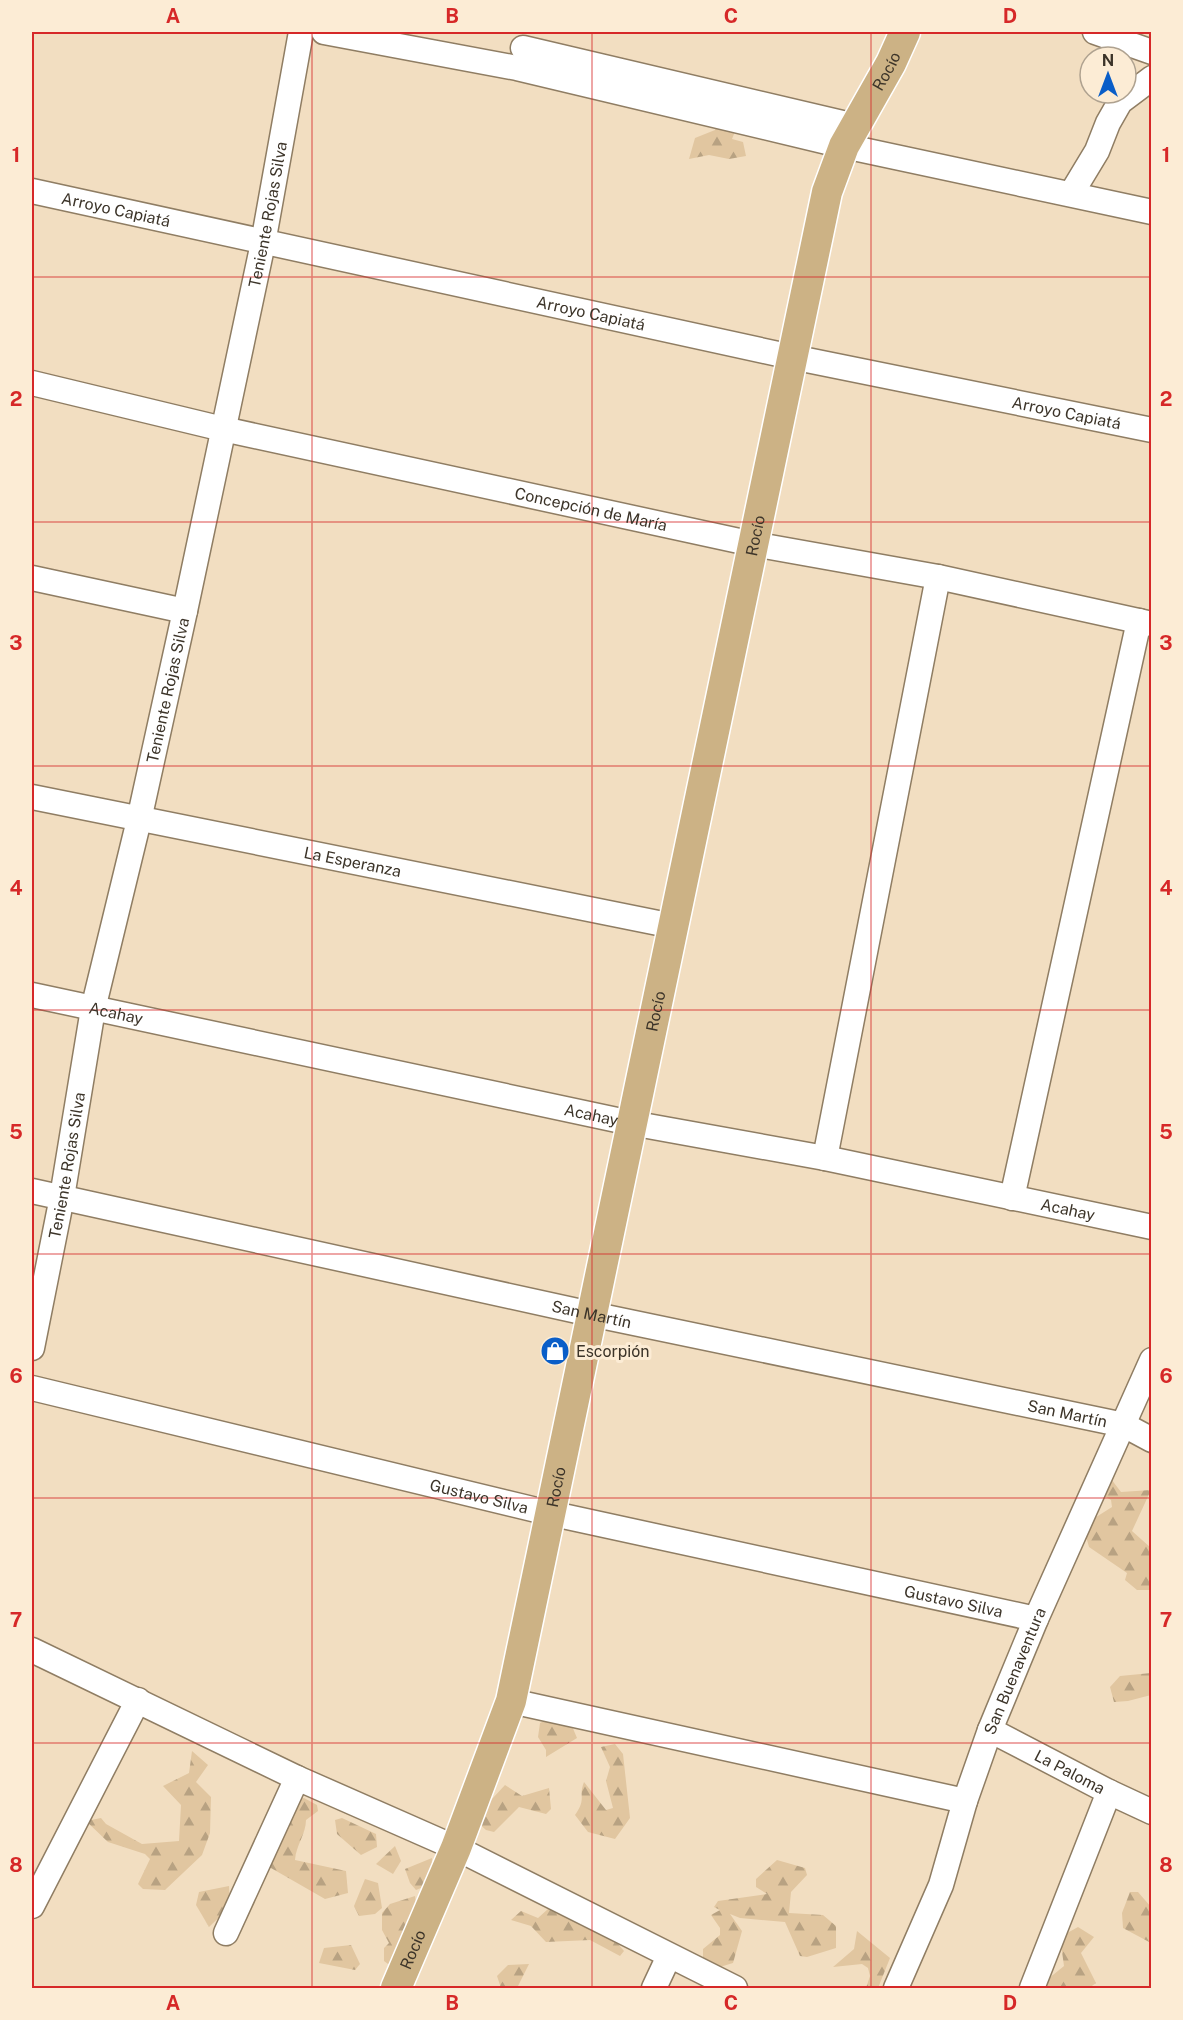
<svg xmlns="http://www.w3.org/2000/svg" width="1183" height="2020" font-family="'Public Sans',sans-serif">
<style>
.forest{fill:url(#forest-firs)}
.lines{fill:none;stroke-linecap:round;stroke-linejoin:round}
.minor-casing{stroke:#8f7d63;stroke-width:27}
.major-casing{stroke:#fff;stroke-width:33}
.minor{stroke:#fff;stroke-width:24}
.major{stroke:#ccb285;stroke-width:30}
.grid{fill:none;stroke:#d62828;stroke-width:1.5;stroke-opacity:0.55}
.labels{text-anchor:middle;dominant-baseline:central;stroke-width:6;stroke-linejoin:round;paint-order:stroke}
.street-label{font-size:16px;fill:#3c3429;stroke:#fcecd5}
.poi-label{font-size:16px;fill:#3c3429;stroke:#fcecd5;text-anchor:start}
.neatline{fill:none;stroke:#d62828;stroke-width:2}
.grid-label{font-size:20px;text-anchor:middle;font-weight:bold;fill:#d62828}
</style>
<defs>
<pattern id="forest-firs" width="22" height="20" patternUnits="userSpaceOnUse" patternTransform="scale(1.5)"><rect width="22" height="20" fill="#e1c6a0"/><path d="M5 1l3.5 6h-7zM16 11l3.5 6h-7z" fill="#b8a282"/></pattern>
</defs>
<rect width="100%" height="100%" fill="#f2dec1"/>
<g class="forest">
<polygon points="717,107 740,119 732,139 743,142 746,156 729,159 709,155 689,159 695,138 715,130"/>
<polygon points="1108,1475 1121,1492 1151,1490 1132,1531 1151,1548 1151,1590 1137,1590 1125,1580 1127,1573 1089,1547 1085,1533 1093,1519 1112,1507 1111,1500 1098,1492"/>
<polygon points="1151,1673 1151,1695 1128,1701 1114,1702 1110,1687 1120,1676"/>
<polygon points="553,1717 569,1719 577,1738 546,1757 546,1750 538,1737 540,1723"/>
<path d="M615,1744L623,1754L630,1818L615,1839L588,1832L575,1815C587,1798 578,1797 584,1782L606,1810L613,1808L606,1781L610,1767L601,1747Z"/>
<polygon points="192,1751 208,1765 196,1782 211,1797 210,1833 202,1855 165,1890 143,1889 138,1884 150,1859 145,1854 108,1842 86,1821 101,1818 106,1824 142,1844 179,1841 181,1805 163,1786 189,1773"/>
<polygon points="505,1785 522,1796 549,1788 551,1809 546,1814 519,1807 494,1832 486,1830 476,1821 478,1814"/>
<path d="M304,1798L317,1805L318,1811L306,1820C306,1834 296,1845 295,1860L346,1871L348,1893L325,1899L264,1864L298,1799Z"/>
<polygon points="342,1818 376,1834 377,1847 361,1855 337,1834 335,1820"/>
<polygon points="395,1846 401,1861 393,1874 376,1864"/>
<polygon points="432,1858 431,1884 416,1890 410,1883 405,1869"/>
<polygon points="777,1860 805,1868 807,1875 791,1892 789,1913 823,1915 836,1926 836,1948 807,1957 800,1956 785,1922 740,1918 730,1914 742,1931 733,1963 710,1970 703,1956 703,1949 720,1935 720,1928 711,1915 720,1910 714,1907 718,1901 767,1894 756,1887 756,1879"/>
<polygon points="365,1879 378,1883 382,1908 375,1914 359,1916 354,1906"/>
<polygon points="229,1886 230,1907 209,1927 196,1905 199,1892"/>
<polygon points="1130,1892 1138,1892 1151,1907 1151,1943 1123,1928 1122,1913"/>
<polygon points="415,1896 418,1917 392,1967 384,1961 384,1948 389,1943 382,1930 382,1913 390,1904"/>
<polygon points="569,1908 581,1926 609,1933 624,1951 620,1956 590,1940 546,1942 531,1926 511,1920 521,1911 538,1918 548,1909"/>
<polygon points="1078,1927 1094,1937 1081,1953 1096,1983 1089,1988 1047,1988 1048,1979 1064,1966 1060,1937"/>
<polygon points="857,1931 890,1958 878,1988 866,1988 870,1976 868,1968 862,1964 833,1967 854,1949"/>
<polygon points="351,1945 360,1964 355,1970 319,1963 324,1948"/>
<polygon points="529,1964 517,1988 501,1988 497,1976 508,1965"/>
</g>
<g class="lines">
<g class="minor-casing">
<g id="minor">
<polyline points="324,32 517,68 844,146 1152,212"/>
<polyline points="1095,32 1152,52"/>
<polyline points="523,48 855,126"/>
<path id="s1" d="M32,191L792,357L1152,430"/>
<polyline points="1071,194 1097,151 1108,123 1120,102 1152,78"/>
<path id="s2" d="M32,383L223,429L753,544L938,577L1152,624"/>
<polyline points="32,578 185,611"/>
<path id="s3" d="M32,797L673,926"/>
<path id="s4" d="M32,995L631,1123L825,1158L1152,1227"/>
<polyline points="825,1158 938,577"/>
<path id="s5" d="M32,1191L591,1314L1124,1425L1152,1440"/>
<polyline points="1012,1198 1139,621"/>
<path id="s6" d="M32,1348L62,1197L93,1009L139,820L185,611L263,243L301,32"/>
<path id="s7" d="M32,1388L549,1513L1036,1619"/>
<polyline points="32,1650 297,1778 456,1848 735,1988"/>
<polyline points="511,1701 965,1801"/>
<path id="s8" d="M990,1730L1109,1792L1152,1812"/>
<polyline points="32,1906 138,1700"/>
<polyline points="226,1933 297,1778"/>
<polyline points="654,1988 669,1956"/>
<path id="s9" d="M896,1988L941,1885L965,1801L990,1730L1036,1619L1152,1360"/>
<polyline points="1032,1988 1109,1792"/>
</g>
</g>
<g class="major-casing">
<g id="major">
<path id="s10" d="M396,1988L456,1848L511,1701L827,192L844,146L891,63L905,32"/>
</g>
</g>
<use href="#minor" class="minor"/>
<use href="#major" class="major"/>
</g>
<path class="grid" d="M312,32V1988M592,32V1988M871,32V1988M32,277H1152M32,522H1152M32,766H1152M32,1010H1152M32,1254H1152M32,1498H1152M32,1743H1152"/>
<defs>
<g id="shop-disc" transform="scale(1.5)"><circle r="9.5" fill="#0a5ec8" stroke="#fcecd5"/><path d="M-5-2.5h2.3a2.7 3.5 0 0 1 5.4 0H5L5.5 6h-11ZM-1.5-2.5h3a1.5 2.3 0 0 0-3 0Z" fill="#fff"/></g>
</defs>
<g fill-rule="evenodd">
<use href="#shop-disc" x="555" y="1351"/>
</g>
<g class="labels">
<g class="street-label">
<text stroke="none"><textPath href="#s10" startOffset="1986">Rocío</textPath></text>
<text stroke="none"><textPath href="#s1" startOffset="86">Arroyo Capiatá</textPath></text>
<text stroke="none"><textPath href="#s6" startOffset="1158">Teniente Rojas Silva</textPath></text>
<text stroke="none"><textPath href="#s1" startOffset="572">Arroyo Capiatá</textPath></text>
<text stroke="none"><textPath href="#s1" startOffset="1058">Arroyo Capiatá</textPath></text>
<text stroke="none"><textPath href="#s2" startOffset="573">Concepción de María</textPath></text>
<text stroke="none"><textPath href="#s10" startOffset="1500">Rocío</textPath></text>
<text stroke="none"><textPath href="#s6" startOffset="672">Teniente Rojas Silva</textPath></text>
<text stroke="none"><textPath href="#s3" startOffset="327">La Esperanza</textPath></text>
<text stroke="none"><textPath href="#s10" startOffset="1014">Rocío</textPath></text>
<text stroke="none"><textPath href="#s4" startOffset="86">Acahay</textPath></text>
<text stroke="none"><textPath href="#s4" startOffset="572">Acahay</textPath></text>
<text stroke="none"><textPath href="#s6" startOffset="186">Teniente Rojas Silva</textPath></text>
<text stroke="none"><textPath href="#s4" startOffset="1058">Acahay</textPath></text>
<text stroke="none"><textPath href="#s5" startOffset="573">San Martín</textPath></text>
<text stroke="none"><textPath href="#s5" startOffset="1059">San Martín</textPath></text>
<text stroke="none"><textPath href="#s10" startOffset="528">Rocío</textPath></text>
<text stroke="none"><textPath href="#s7" startOffset="460">Gustavo Silva</textPath></text>
<text stroke="none"><textPath href="#s7" startOffset="946">Gustavo Silva</textPath></text>
<text stroke="none"><textPath href="#s9" startOffset="339">San Buenaventura</textPath></text>
<text stroke="none"><textPath href="#s8" startOffset="90">La Paloma</textPath></text>
<text stroke="none"><textPath href="#s10" startOffset="42">Rocío</textPath></text>
</g>
<g class="poi-label">
<text x="576" y="1351">Escorpión</text>
</g>
</g>
<rect width="1183" height="2020" fill="none" stroke="#fcecd5" stroke-width="66"/>
<g transform="translate(1108 75)"><circle r="28" fill="#fcecd5" stroke="#afa290" stroke-width="1.5"/>
<path d="M0-4.5L10 22L0 15L-10 22Z" fill="#0a5ec8"/>
<text y="-9" font-size="16" font-weight="bold" text-anchor="middle" fill="#3c3429">N</text>
</g>
<rect x="33" y="33" width="1117" height="1954" class="neatline"/>
<g class="grid-label">
<text x="173" y="23">A</text>
<text x="452" y="23">B</text>
<text x="731" y="23">C</text>
<text x="1010" y="23">D</text>
<text x="16" y="162">1</text>
<text x="1166" y="162">1</text>
<text x="16" y="406">2</text>
<text x="1166" y="406">2</text>
<text x="16" y="650">3</text>
<text x="1166" y="650">3</text>
<text x="16" y="895">4</text>
<text x="1166" y="895">4</text>
<text x="16" y="1139">5</text>
<text x="1166" y="1139">5</text>
<text x="16" y="1383">6</text>
<text x="1166" y="1383">6</text>
<text x="16" y="1627">7</text>
<text x="1166" y="1627">7</text>
<text x="16" y="1872">8</text>
<text x="1166" y="1872">8</text>
<text x="173" y="2010">A</text>
<text x="452" y="2010">B</text>
<text x="731" y="2010">C</text>
<text x="1010" y="2010">D</text>
</g>
</svg>
